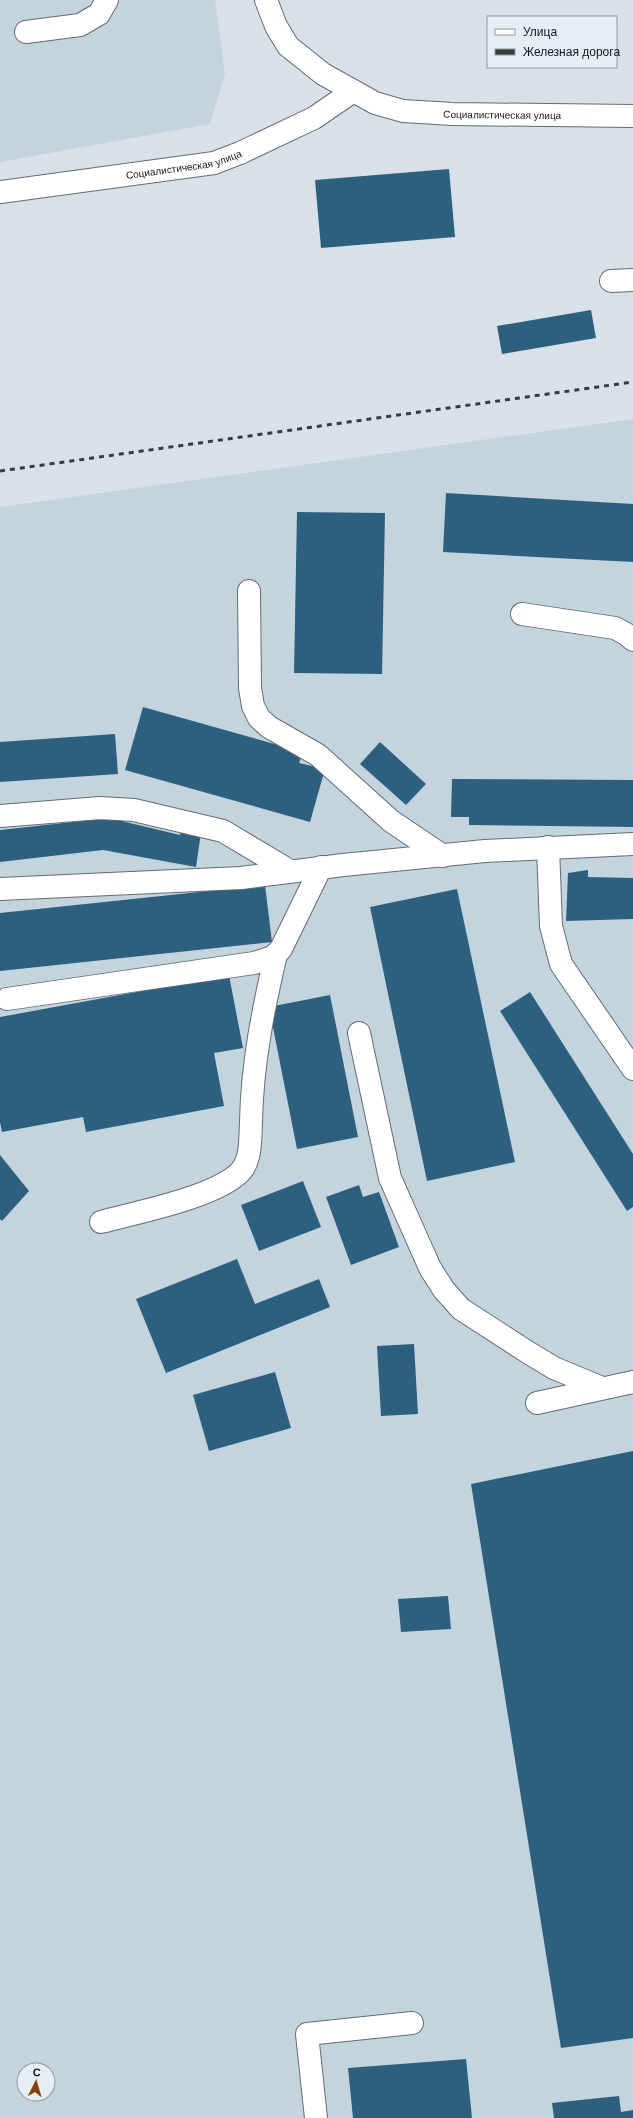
<svg xmlns="http://www.w3.org/2000/svg" width="633" height="2118" font-family="Helvetica,sans-serif">
<style>
.built{fill:#c4d4df;fill-rule:evenodd}
.building{fill:#2c607e}
.lines{fill:none;stroke-linecap:round;stroke-linejoin:round}
.minor-casing{stroke:#636c71;stroke-width:24}
.major-casing{stroke:#636c71;stroke-width:24}
.minor{stroke:#fff;stroke-width:22}
.major{stroke:#fff;stroke-width:22}
.rail{stroke:#373b3e;stroke-width:3;stroke-dasharray:5 5;stroke-linecap:butt}
.labels{text-anchor:middle;dominant-baseline:central;stroke-width:4;stroke-linejoin:round;paint-order:stroke}
.street-label{font-size:10px;fill:#15181a;stroke:#e5eef5}
</style>
<rect width="100%" height="100%" fill="#d8e1e7"/>
<g class="built">
<polygon points="0,0 215,0 225,74 210,124 0,162"/>
<path d="M633,419V2118H0V507ZM24,2070H48V2094H24Z"/>
</g>
<g class="building">
<polygon points="449,169 455,237 321,248 315,180"/>
<polygon points="591,310 596,338 502,354 497,326"/>
<polygon points="446,493 633,504 633,562 443,552"/>
<polygon points="297,512 385,513 382,674 294,673"/>
<polygon points="143,707 303,752 299,763 325,769 310,822 125,770"/>
<polygon points="115,734 118,774 0,782 0,742"/>
<polygon points="380,742 426,784 406,805 360,764"/>
<polygon points="452,779 633,780 633,827 469,825 469,817 451,817"/>
<polygon points="109,818 180,835 181,828 201,833 196,867 103,850 0,862 0,830"/>
<polygon points="588,870 588,877 633,878 633,919 566,921 568,873"/>
<polygon points="265,885 272,942 0,971 0,913"/>
<polygon points="457,889 515,1162 427,1181 370,907"/>
<polygon points="229,975 243,1048 214,1053 224,1106 86,1132 83,1117 2,1132 0,1122 0,1017"/>
<polygon points="530,992 633,1154 633,1207 627,1211 500,1011"/>
<polygon points="330,995 358,1137 297,1149 269,1007"/>
<polygon points="0,1155 29,1191 2,1221 0,1219"/>
<polygon points="303,1181 321,1227 259,1251 241,1205"/>
<polygon points="359,1185 363,1197 379,1192 399,1247 351,1265 326,1197"/>
<polygon points="237,1259 255,1304 319,1279 330,1307 166,1373 136,1299"/>
<polygon points="414,1344 418,1414 381,1416 377,1346"/>
<polygon points="275,1372 291,1428 209,1451 193,1395"/>
<polygon points="633,1451 633,2038 561,2048 471,1484"/>
<polygon points="448,1596 451,1629 401,1632 398,1599"/>
<polygon points="466,2059 472,2118 353,2118 348,2068"/>
<polygon points="619,2096 621,2112 633,2110 633,2118 554,2118 552,2103"/>
</g>
<g class="lines">
<g class="minor-casing">
<g id="minor">
<polyline points="26,32 80,25 99,14 107,0"/>
<path id="s1" d="M0,192L214,163L240,153L314,118L352,92"/>
<polyline points="611,281 633,280"/>
<polyline points="249,591 250,688 253,706 259,718 269,727 318,755 391,821 443,856"/>
<polyline points="522,614 615,628 626,634 633,640"/>
<polyline points="0,816 100,808 134,810 223,831 290,871"/>
<polyline points="548,847 551,926 561,964 633,1069"/>
<polyline points="0,889 241,878 343,865 485,851 633,844"/>
<polyline points="7,999 254,963 273,957 281,949 321,867"/>
<polyline points="359,1033 390,1178 430,1268 444,1290 461,1309 529,1353 554,1368 602,1388"/>
<path d="M101,1222C138,1212 211,1198 238,1174C252,1162 250,1139 251,1122C252,1065 263,1010 276,954"/>
<polyline points="537,1403 633,1382"/>
<polyline points="316,2118 307,2034 412,2023"/>
</g>
</g>
<g class="major-casing">
<g id="major">
<path id="s2" d="M266,0L276,26L288,46L323,74L375,103L403,111L453,114L633,116"/>
</g>
</g>
<use href="#minor" class="minor"/>
<use href="#major" class="major"/>
<polyline class="rail" points="0,471 633,382"/>
</g>
<g class="labels">
<g class="street-label">
<text stroke="none"><textPath href="#s2" startOffset="284">Социалистическая улица</textPath></text>
<text stroke="none"><textPath href="#s1" startOffset="186">Социалистическая улица</textPath></text>
</g>
</g>
<rect x="487" y="16" width="130" height="52" fill="#e5eef5" stroke="#92989d"/>
<rect x="495" y="29" width="20" height="6" fill="#ffffff" stroke="#92989d"/>
<text x="523" y="36" font-size="12" fill="#15181a">Улица</text>
<rect x="495" y="49" width="20" height="6" fill="#373b3e" stroke="#92989d"/>
<text x="523" y="56" font-size="12" fill="#15181a">Железная дорога</text>
<g transform="translate(36 2082) rotate(5)"><circle r="19" fill="#e5eef5" stroke="#92989d"/>
<path d="M0-3L7 15L0 10L-7 15Z" fill="#824208"/>
<text y="-6" font-size="11" font-weight="bold" text-anchor="middle" fill="#15181a">С</text>
</g>
</svg>
